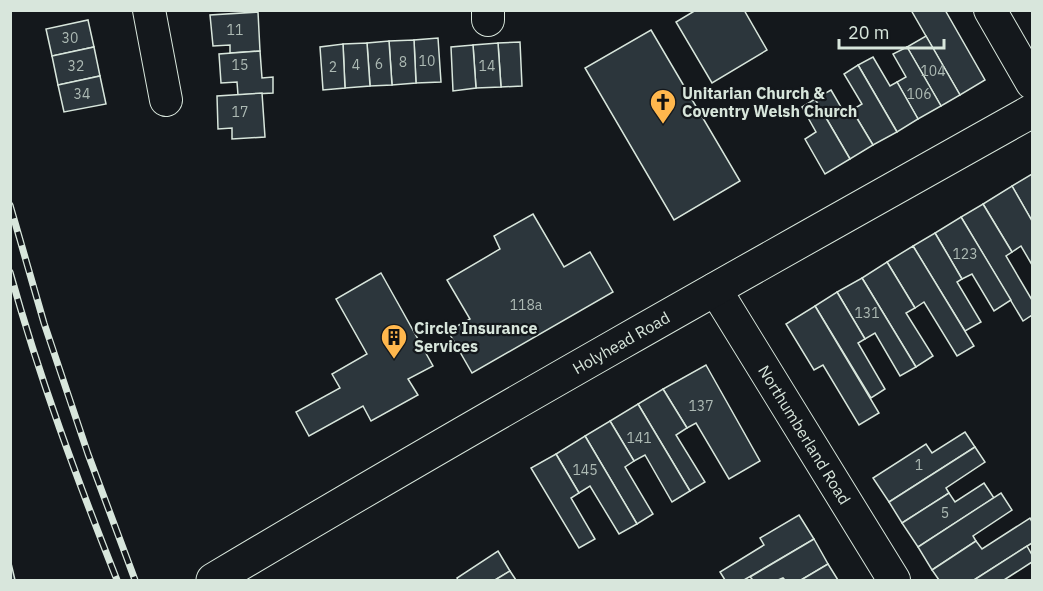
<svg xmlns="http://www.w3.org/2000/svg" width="1043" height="591" font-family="'IBM Plex Sans',sans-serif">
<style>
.building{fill:#2c363c;stroke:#d8e6dc;stroke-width:1.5}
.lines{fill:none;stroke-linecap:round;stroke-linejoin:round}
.street-casing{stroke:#d8e6dc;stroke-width:34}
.highway-casing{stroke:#d8e6dc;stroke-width:35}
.street{stroke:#14181c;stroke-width:32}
.highway{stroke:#14181c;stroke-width:33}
.rail-casing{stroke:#d8e6dc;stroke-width:7}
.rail{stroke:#14181c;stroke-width:4.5;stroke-dasharray:14;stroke-linecap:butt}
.labels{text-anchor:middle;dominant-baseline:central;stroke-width:4.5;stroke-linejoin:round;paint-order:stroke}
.number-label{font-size:14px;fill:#adbab4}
.poi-label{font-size:16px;font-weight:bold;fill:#d8e6dc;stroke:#14181c;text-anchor:start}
.street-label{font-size:16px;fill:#d8e6dc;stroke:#14181c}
</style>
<rect width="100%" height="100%" fill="#14181c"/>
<g class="building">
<polygon points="696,10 744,10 767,50 712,83 676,22"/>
<polygon points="911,10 945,10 985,80 960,95"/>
<polygon points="258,12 260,51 230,53 230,45 213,46 210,15"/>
<polygon points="88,20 94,47 52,56 46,29"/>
<polygon points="651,30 740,181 674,220 585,68"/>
<polygon points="926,36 960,95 941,106 907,47"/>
<polygon points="438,38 441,82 416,83 414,40"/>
<polygon points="414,40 416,83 392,85 389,41"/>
<polygon points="389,41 392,85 370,86 367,43"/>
<polygon points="520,42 522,86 501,87 498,43"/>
<polygon points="367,43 370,86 345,88 343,44"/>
<polygon points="498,43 501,87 476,88 473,45"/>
<polygon points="343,44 345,88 323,90 320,47"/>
<polygon points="473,45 476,88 453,91 451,47"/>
<polygon points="94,47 100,76 58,85 52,56"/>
<polygon points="907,47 941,106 918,119 897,82 906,77 893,54"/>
<polygon points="260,51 262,78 273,77 273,93 238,95 237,82 221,83 219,54"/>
<polygon points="873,57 890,86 897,82 918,119 897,132 858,65"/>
<polygon points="858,65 897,132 873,145 852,110 862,104 844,74"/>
<polygon points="100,76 106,104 64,112 58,85"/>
<polygon points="831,90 845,114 852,110 873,145 850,159 815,99"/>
<polygon points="262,93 265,137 232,139 232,128 218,129 217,96"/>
<polygon points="815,99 850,159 825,174 805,139 816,132 802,107"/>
<polygon points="1032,174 1032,221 1012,186"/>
<polygon points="1012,186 1032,221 1032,265 1021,246 1012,252 983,204"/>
<polygon points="983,204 1012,252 1006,256 1032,300 1032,315 1023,321 961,217"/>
<polygon points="533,214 564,267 590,252 613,292 472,373 448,331 470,319 447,280 500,249 494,236"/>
<polygon points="961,217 1011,300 994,311 972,274 962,279 935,233"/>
<polygon points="935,233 962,279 957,282 981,322 965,331 913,246"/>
<polygon points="913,246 974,346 957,356 924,302 915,308 887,262"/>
<polygon points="887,262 915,308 906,313 933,356 916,367 862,278"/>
<polygon points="381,273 433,366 408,379 418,395 371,421 363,406 309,436 296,412 340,388 332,374 367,354 336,299"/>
<polygon points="862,278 916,367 900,376 875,333 865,339 837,292"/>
<polygon points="837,292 865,339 858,343 885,389 871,398 815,306"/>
<polygon points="815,306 879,413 859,425 823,365 814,370 786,324"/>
<polygon points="706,365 760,461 729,479 696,423 687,428 663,389"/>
<polygon points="663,389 687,428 676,435 705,482 690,491 638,404"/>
<polygon points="638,404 690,491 672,502 645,455 634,461 610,421"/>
<polygon points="610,421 634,461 625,467 653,514 637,524 585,436"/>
<polygon points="965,432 975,447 889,502 873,478 926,444 932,453"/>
<polygon points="585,436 637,524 619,534 590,486 579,493 556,454"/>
<polygon points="975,447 985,462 946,488 949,493 902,523 889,502"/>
<polygon points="556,454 579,493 571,498 595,539 579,548 531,468"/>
<polygon points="984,483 994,498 918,547 902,523 949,493 955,502"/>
<polygon points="1001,493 1012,510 973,536 976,541 932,570 918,547"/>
<polygon points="799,515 814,539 744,580 725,580 720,572 764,545 760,538"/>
<polygon points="1030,518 1032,522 1032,543 974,580 939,580 932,570 976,541 982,549"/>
<polygon points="814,539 828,564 801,580 785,580 783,578 778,580 753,580 750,577"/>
<polygon points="1027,546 1032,555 1032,562 1004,580 974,580"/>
<polygon points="498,551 510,571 495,580 458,580 457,578"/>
<polygon points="10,559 15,580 10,580"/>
<polygon points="828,564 838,580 801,580"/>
<polygon points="510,571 516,580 495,580"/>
</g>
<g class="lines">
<g class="street-casing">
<g id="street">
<polyline points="149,10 166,100"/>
<polyline points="488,10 488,20"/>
<polyline points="990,10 1032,83"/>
<path id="s1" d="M715,289L894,580"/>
</g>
</g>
<g class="highway-casing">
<g id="highway">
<path id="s2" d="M213,580C483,419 757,265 1032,111"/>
</g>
</g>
<use href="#street" class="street"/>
<use href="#highway" class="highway"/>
<g class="rail-casing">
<g id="rail">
<polyline points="10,205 44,323 88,454 135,580"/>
<path d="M10,272C39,377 77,479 117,580"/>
</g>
</g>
<use href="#rail" class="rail"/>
</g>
<defs>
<g id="church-pin" transform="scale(1.35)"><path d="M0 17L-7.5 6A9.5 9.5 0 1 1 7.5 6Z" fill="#ffb74d" stroke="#14181c"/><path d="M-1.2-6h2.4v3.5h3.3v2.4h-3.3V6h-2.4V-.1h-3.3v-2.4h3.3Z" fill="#111"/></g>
<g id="building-pin" transform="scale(1.35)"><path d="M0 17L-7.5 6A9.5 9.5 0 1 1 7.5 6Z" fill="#ffb74d" stroke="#14181c"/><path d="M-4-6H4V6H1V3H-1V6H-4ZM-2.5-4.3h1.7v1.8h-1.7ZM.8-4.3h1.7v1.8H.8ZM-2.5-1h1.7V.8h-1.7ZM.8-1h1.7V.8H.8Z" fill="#111"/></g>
</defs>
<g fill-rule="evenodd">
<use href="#church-pin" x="663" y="102"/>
<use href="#building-pin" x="394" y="337"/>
</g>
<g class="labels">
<g class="number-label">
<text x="235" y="30">11</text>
<text x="70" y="38">30</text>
<text x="427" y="61">10</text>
<text x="403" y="62">8</text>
<text x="379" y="64">6</text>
<text x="240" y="65">15</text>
<text x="356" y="65">4</text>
<text x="76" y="66">32</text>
<text x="487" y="66">14</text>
<text x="333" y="67">2</text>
<text x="933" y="71">104</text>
<text x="82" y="94">34</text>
<text x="919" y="94">106</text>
<text x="240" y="112">17</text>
<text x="965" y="254">123</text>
<text x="526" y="305">118a</text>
<text x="867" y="313">131</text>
<text x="701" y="406">137</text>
<text x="639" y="438">141</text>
<text x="919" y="465">1</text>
<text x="585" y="470">145</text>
<text x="945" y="513">5</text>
</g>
<g class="poi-label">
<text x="682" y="93">Unitarian Church &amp;<tspan x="682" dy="18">Coventry Welsh Church</tspan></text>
<text x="414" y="328">Circle Insurance<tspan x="414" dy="18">Services</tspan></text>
</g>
<g class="street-label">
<text stroke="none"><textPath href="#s2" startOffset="472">Holyhead Road</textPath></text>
<text stroke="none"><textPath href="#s1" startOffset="171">Northumberland Road</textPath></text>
</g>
</g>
<rect width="1043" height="591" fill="none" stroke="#d8e6dc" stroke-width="24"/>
<path d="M839 39v9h105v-9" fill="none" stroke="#d8e6dc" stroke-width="3"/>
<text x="848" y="39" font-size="18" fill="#d8e6dc" stroke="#14181c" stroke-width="4.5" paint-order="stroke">20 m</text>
</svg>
